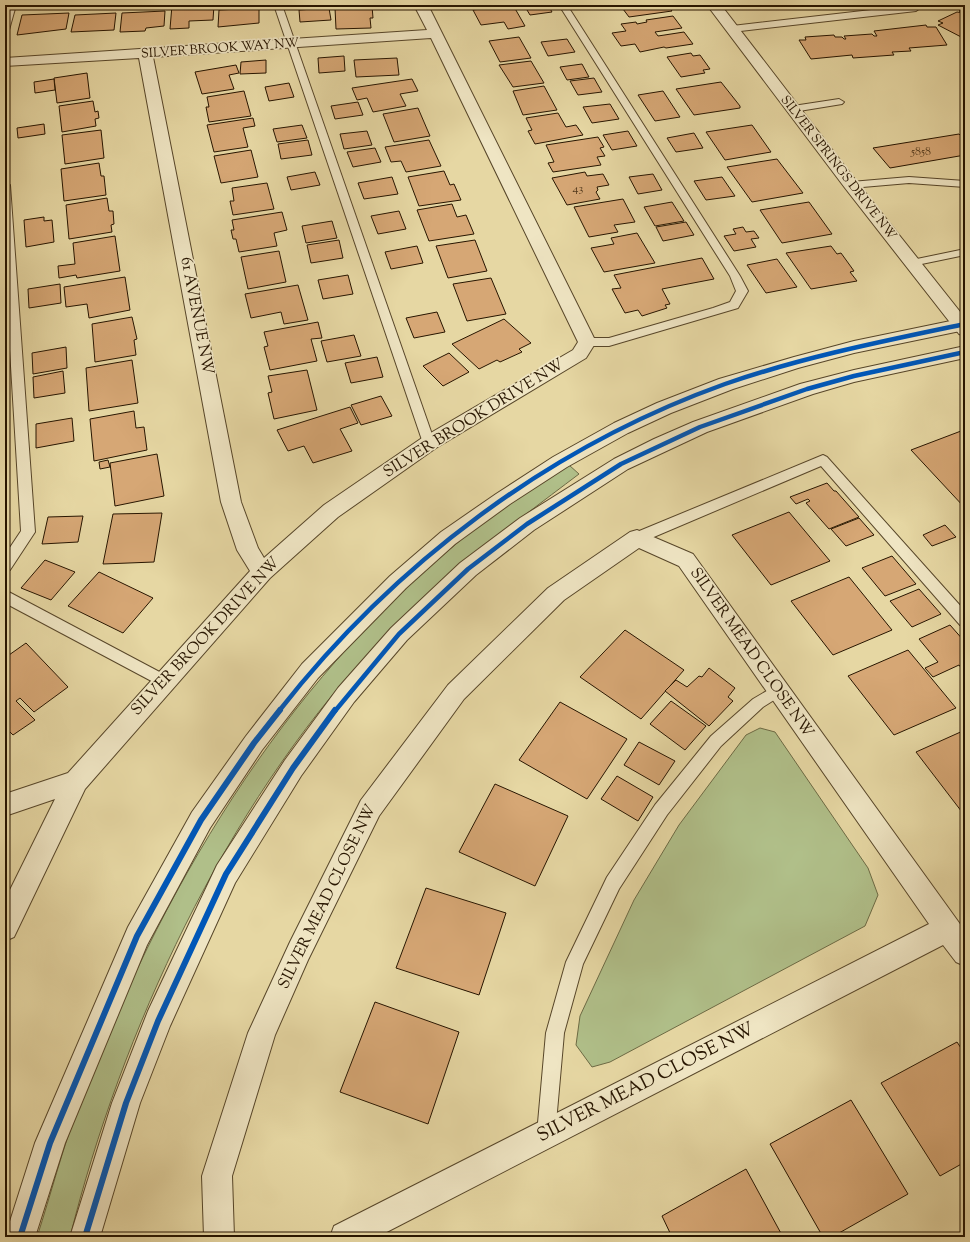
<svg xmlns="http://www.w3.org/2000/svg" width="970" height="1242" font-family="'Sorts Mill Goudy',serif">
<style>
.green{fill:#b0bf89;stroke:#6c6a44}
.building{fill:#d6a775;stroke:#271500}
.lines{fill:none;stroke-linecap:round;stroke-linejoin:round}
.service-casing{stroke:#574629;stroke-width:2}
.minor-casing{stroke:#574629;stroke-width:2}
.tertiary-casing{stroke:#574629;stroke-width:2}
.service{fill:#efe5c3;fill-rule:evenodd}
.minor{fill:#efe5c3;fill-rule:evenodd}
.tertiary{fill:#efe5c3;fill-rule:evenodd}
.cycleway-far1-casing{stroke:#efe5c3;stroke-width:7}
.cycleway-casing{stroke:#efe5c3;stroke-width:8}
.cycleway-far1{stroke:#0057b8;stroke-width:4.5}
.cycleway{stroke:#0057b8;stroke-width:6}
.labels{text-anchor:middle;dominant-baseline:central;stroke-width:3.5;stroke-linejoin:round;paint-order:stroke}
.far-number-label{font-size:12px;fill:#533a1d}
.far-street-label{font-size:13px;fill:#271500;stroke:#efe5c3}
.street-label{font-size:16px;fill:#271500;stroke:#efe5c3}
.near-street-label{font-size:19px;fill:#271500;stroke:#efe5c3}
</style>
<rect width="100%" height="100%" fill="#e6d7a3"/>
<filter id="stains"><feTurbulence type="fractalNoise" baseFrequency=".005" numOctaves="4"/><feColorMatrix values="0 0 0 0 .2 0 0 0 0 .09 0 0 0 0 .02 0 0 0 .5 -.17"/></filter>
<radialGradient id="worn" r=".72"><stop offset=".6" stop-color="#630" stop-opacity="0"/><stop offset="1" stop-color="#630" stop-opacity=".3"/></radialGradient>
<g class="green">
<path d="M569,465L579,474C506,529 433,584 371,651C226,806 121,1032 70,1237H37C51,1194 62,1150 78,1108C160,892 280,687 462,539C495,512 532,489 569,465Z"/>
<polygon points="760,728 775,732 868,868 878,895 865,926 610,1062 592,1067 576,1045 580,1016 634,900 679,825 746,735"/>
</g>
<g class="building">
<polygon points="46,5 71,5 71,7 45,9"/>
<polygon points="172,5 214,5 213,20 189,21 189,28 170,29"/>
<polygon points="296,5 322,5 323,7 296,9"/>
<polygon points="513,5 525,26 508,29 504,22 481,25 473,10"/>
<polygon points="524,5 548,5 552,12 530,15"/>
<polygon points="620,5 668,5 672,11 629,17"/>
<polygon points="965,5 965,39 938,25 943,23 938,21 957,12 963,13 959,11 963,8 960,7"/>
<polygon points="372,6 373,18 370,18 371,28 336,29 335,8"/>
<polygon points="259,8 259,23 218,27 219,10"/>
<polygon points="329,8 331,20 300,22 299,10"/>
<polygon points="165,11 164,26 146,28 145,31 120,32 122,13"/>
<polygon points="69,13 66,29 17,35 22,15"/>
<polygon points="116,13 114,30 71,32 75,15"/>
<polygon points="673,16 682,28 655,32 658,36 684,32 693,44 666,48 664,47 640,52 635,44 621,46 612,33 626,31 621,24 636,22 637,24 647,22 646,20"/>
<polygon points="926,25 927,27 936,27 947,45 909,48 911,51 892,52 894,55 853,58 852,55 811,59 799,40 806,40 805,37 834,35 835,37 842,37 844,39 846,39 844,36 872,34 874,36 877,36 874,31"/>
<polygon points="519,37 531,58 500,62 489,41"/>
<polygon points="567,39 575,52 548,56 541,42"/>
<polygon points="691,53 693,56 700,55 710,69 703,70 705,73 681,77 667,57"/>
<polygon points="344,56 345,71 319,73 318,58"/>
<polygon points="397,58 399,75 356,77 354,60"/>
<polygon points="266,60 266,73 240,74 241,62"/>
<polygon points="531,61 544,83 513,87 499,65"/>
<polygon points="582,64 589,77 567,80 560,67"/>
<polygon points="236,65 239,73 229,75 234,89 202,94 195,72"/>
<polygon points="87,73 90,98 57,103 54,78"/>
<polygon points="594,78 602,92 578,95 570,81"/>
<polygon points="54,79 55,90 35,93 34,82"/>
<polygon points="412,79 418,91 400,94 406,106 373,112 367,98 357,100 352,88"/>
<polygon points="721,82 740,106 740,108 694,115 676,89"/>
<polygon points="289,83 294,97 269,101 265,87"/>
<polygon points="544,86 557,110 523,115 513,91"/>
<polygon points="244,91 251,116 209,122 206,107 209,107 207,97"/>
<polygon points="663,91 680,117 655,121 638,95"/>
<polygon points="93,101 95,112 98,111 99,118 95,119 96,126 62,132 59,106"/>
<polygon points="358,102 363,115 335,119 331,106"/>
<polygon points="610,104 619,119 592,123 583,107"/>
<polygon points="418,108 430,136 394,142 383,114"/>
<polygon points="558,113 566,127 576,125 583,135 535,144 528,131 532,130 526,118"/>
<polygon points="253,118 255,126 243,128 248,147 214,152 207,125"/>
<polygon points="44,124 45,134 18,138 17,128"/>
<polygon points="302,125 307,138 277,142 273,129"/>
<polygon points="752,125 771,152 725,160 706,132"/>
<polygon points="101,130 104,158 65,164 62,135"/>
<polygon points="367,131 372,145 344,149 340,134"/>
<polygon points="628,131 637,146 612,150 603,135"/>
<polygon points="694,133 703,148 676,152 667,138"/>
<polygon points="959,134 965,140 965,155 890,168 873,148"/>
<polygon points="598,137 604,147 600,148 605,156 597,157 601,165 553,172 548,163 554,162 546,145"/>
<polygon points="308,140 312,155 281,159 278,144"/>
<polygon points="429,140 441,166 406,172 401,161 391,162 385,147"/>
<polygon points="375,148 381,162 353,167 347,152"/>
<polygon points="251,150 258,177 221,183 214,156"/>
<polygon points="777,159 803,193 752,202 727,167"/>
<polygon points="99,163 101,176 104,176 106,195 64,201 61,169"/>
<polygon points="444,171 450,185 454,184 461,200 419,206 408,177"/>
<polygon points="315,172 320,185 291,190 287,177"/>
<polygon points="585,172 587,176 603,174 609,185 597,187 598,190 596,192 600,199 567,205 552,178"/>
<polygon points="653,174 662,190 638,194 629,177"/>
<polygon points="392,177 398,194 364,199 358,183"/>
<polygon points="722,177 735,196 706,200 694,181"/>
<polygon points="267,183 274,209 233,215 230,201 234,201 232,188"/>
<polygon points="107,198 109,211 113,211 114,224 111,225 112,232 69,239 66,205"/>
<polygon points="623,199 635,222 614,225 618,232 589,237 574,207"/>
<polygon points="672,202 684,221 655,226 644,207"/>
<polygon points="809,202 832,234 782,243 760,210"/>
<polygon points="452,204 457,217 466,215 474,234 429,241 417,210"/>
<polygon points="399,211 406,229 378,234 371,216"/>
<polygon points="282,212 287,230 274,233 277,246 239,252 236,239 233,239 231,230 234,230 232,220"/>
<polygon points="44,217 44,221 52,220 54,242 26,247 24,220"/>
<polygon points="332,221 337,238 306,243 302,226"/>
<polygon points="686,222 694,235 663,241 656,227"/>
<polygon points="743,227 746,232 754,231 759,238 751,239 756,247 734,251 724,236 736,234 733,229"/>
<polygon points="637,233 655,263 604,272 591,248 614,244 611,238"/>
<polygon points="115,236 120,271 77,278 76,275 59,278 58,266 75,264 73,243"/>
<polygon points="339,240 343,258 311,263 307,245"/>
<polygon points="475,240 487,271 448,278 436,246"/>
<polygon points="417,246 423,263 391,269 385,252"/>
<polygon points="831,246 837,254 841,253 854,271 850,272 857,281 811,289 786,253"/>
<polygon points="279,251 286,282 248,289 241,257"/>
<polygon points="702,258 714,279 662,289 670,304 665,305 667,308 642,316 638,310 625,313 612,289 621,288 614,275"/>
<polygon points="777,259 797,287 766,293 747,265"/>
<polygon points="348,275 353,294 323,299 318,280"/>
<polygon points="125,277 130,310 89,318 87,304 66,307 64,287"/>
<polygon points="491,278 506,314 467,321 453,284"/>
<polygon points="60,284 61,303 29,308 28,289"/>
<polygon points="298,285 308,320 284,324 281,312 251,318 245,294"/>
<polygon points="437,312 445,332 414,338 406,318"/>
<polygon points="132,317 137,339 134,340 136,355 95,362 92,324"/>
<polygon points="504,319 531,343 519,349 522,352 500,362 497,360 479,369 452,344"/>
<polygon points="318,322 322,338 311,339 317,361 270,370 264,347 268,346 264,332"/>
<polygon points="354,335 361,356 327,362 321,341"/>
<polygon points="66,347 67,368 33,374 32,353"/>
<polygon points="449,353 469,372 443,386 423,366"/>
<polygon points="377,357 383,377 351,383 345,363"/>
<polygon points="132,360 138,403 89,411 86,368"/>
<polygon points="307,370 317,410 274,419 268,393 272,392 268,376"/>
<polygon points="63,371 65,393 34,398 33,377"/>
<polygon points="381,396 392,416 361,425 351,405"/>
<polygon points="350,407 358,423 340,429 352,451 313,463 304,446 288,451 277,430"/>
<polygon points="134,411 136,428 144,427 147,450 94,461 90,419"/>
<polygon points="72,418 74,441 36,448 36,424"/>
<polygon points="961,431 965,435 965,508 911,450"/>
<polygon points="157,454 164,496 115,506 110,463"/>
<polygon points="108,460 110,467 100,469 99,462"/>
<polygon points="827,483 834,491 836,491 859,517 829,529 806,503 810,501 808,499 796,504 790,497"/>
<polygon points="789,512 830,561 771,585 732,535"/>
<polygon points="162,513 154,562 103,564 113,514"/>
<polygon points="83,516 78,542 42,544 48,517"/>
<polygon points="859,518 874,535 846,546 831,529"/>
<polygon points="945,525 956,537 932,546 923,535"/>
<polygon points="892,556 916,584 885,596 862,568"/>
<polygon points="45,560 75,572 51,600 21,588"/>
<polygon points="99,572 153,598 123,633 68,606"/>
<polygon points="849,577 892,630 833,655 791,601"/>
<polygon points="919,589 941,614 912,627 890,601"/>
<polygon points="950,625 965,642 965,673 959,665 933,677 925,668 938,662 919,639"/>
<polygon points="625,630 684,670 641,719 580,677"/>
<polygon points="26,643 68,687 34,712 20,698 16,701 35,720 13,735 5,727 5,650 9,655"/>
<polygon points="908,650 956,708 894,735 848,676"/>
<polygon points="709,668 735,688 728,697 733,701 709,726 665,691 676,680 687,687 699,676 702,677"/>
<polygon points="671,701 706,726 685,750 650,724"/>
<polygon points="560,702 627,739 587,799 519,760"/>
<polygon points="965,730 965,816 916,752"/>
<polygon points="639,742 675,761 659,785 624,765"/>
<polygon points="617,776 653,797 638,821 601,799"/>
<polygon points="495,784 568,816 535,886 459,852"/>
<polygon points="426,888 506,913 479,995 396,968"/>
<polygon points="375,1002 459,1032 428,1124 340,1092"/>
<polygon points="957,1042 965,1054 965,1162 940,1176 881,1083"/>
<polygon points="851,1100 908,1194 832,1237 823,1237 770,1144"/>
<polygon points="746,1169 783,1237 672,1237 662,1216"/>
</g>
<g class="lines">
<g class="service-casing">
<g id="service">
<polygon points="8,5 16,5 9,30 5,33 5,15"/>
<polygon points="274,5 282,5 435,443 433,446 425,446 423,443"/>
<polygon points="559,5 567,5 740,276 748,291 738,308 609,346 587,346 581,342 587,338 609,338 713,308 730,302 736,291 730,276"/>
<polygon points="915,5 924,5 916,11 732,32 728,29 732,26"/>
<polygon points="839,99 844,102 842,104 793,112 788,109 793,106"/>
<polygon points="909,177 965,181 965,187 909,183 851,188 846,185 851,182"/>
<polygon points="5,182 10,185 35,532 10,570 5,571 5,555 21,531 5,267"/>
<polygon points="965,249 965,255 912,266 907,263 912,260"/>
<polygon points="823,455 827,457 965,611 965,627 960,625 821,466 642,542 637,543 632,542 630,538 632,534"/>
<polygon points="5,590 169,677 171,681 169,685 164,687 159,685 5,603"/>
<polygon points="777,685 782,687 784,691 782,695 763,707 721,746 667,815 619,889 583,964 564,1033 555,1134 553,1141 546,1143 539,1141 537,1134 546,1033 566,962 607,877 655,805 711,736 753,699"/>
</g>
</g>
<g class="minor-casing">
<g id="minor">
<path d="M414,5H428L596,342L586,358L436,448L338,517L270,578L85,789L14,937L5,941V900L55,799L5,816V794L68,773L250,571L237,550L221,502L139,58L5,66V58L427,30ZM431,38L578,342L573,350L422,438L324,505L264,558L258,548L241,502L153,57Z"/>
<polygon points="707,5 721,5 857,182 965,318 965,336 959,334 845,188"/>
<polygon points="637,530 693,554 965,931 965,966 956,962 943,945 377,1237 330,1237 334,1226 929,924 679,566 639,548 564,600 464,699 379,816 308,960 275,1035 232,1176 234,1237 204,1237 202,1176 248,1033 290,942 361,800 448,685 548,588 630,532"/>
</g>
</g>
<g class="tertiary-casing">
<g id="tertiary">
<polygon points="965,318 965,330 854,353 798,368 733,389 671,413 628,433 567,467 510,504 455,544 406,588 318,678 262,750 210,828 147,945 65,1143 35,1237 5,1237 35,1143 128,927 192,812 246,736 302,664 390,576 441,532 496,494 553,457 614,423 657,403 719,379 794,357 854,341"/>
<polygon points="965,346 965,358 854,382 813,394 707,432 628,469 534,530 476,575 407,640 354,702 301,776 235,883 170,1026 140,1103 100,1237 70,1237 112,1103 148,1011 217,865 285,760 338,688 391,628 460,563 520,518 614,459 654,439 693,422 800,384 854,370"/>
</g>
</g>
<use href="#service" class="service"/>
<use href="#minor" class="minor"/>
<use href="#tertiary" class="tertiary"/>
<g class="cycleway-far1-casing">
<g id="cycleway-far1">
<path d="M279,711C394,564 549,447 725,384C803,357 884,341 965,324"/>
<polyline points="335,711 399,634 468,569 527,524 621,464 700,427 807,389 854,376 965,352"/>
</g>
</g>
<g class="cycleway-casing">
<g id="cycleway">
<polyline points="20,1237 50,1143 137,936 201,820 254,743 280,710"/>
<polyline points="85,1237 126,1103 158,1021 226,874 293,768 335,710"/>
</g>
</g>
<use href="#cycleway-far1" class="cycleway-far1"/>
<use href="#cycleway" class="cycleway"/>
</g>
<g class="labels">
<g class="far-number-label">
<text x="921" y="152">5858</text>
<text x="578" y="189">43</text>
</g>
<g class="far-street-label">
<text transform="translate(220 49) rotate(-4)">SILVER BROOK WAY NW</text>
<text transform="translate(838 168) rotate(52)">SILVER SPRINGS DRIVE NW</text>
</g>
<g class="street-label">
<text transform="translate(196 316) rotate(79)">61 AVENUE NW</text>
<text transform="translate(474 419) rotate(-32)">SILVER BROOK DRIVE NW</text>
<text transform="translate(206 637) rotate(-47)">SILVER BROOK DRIVE NW</text>
<text transform="translate(751 653) rotate(55)">SILVER MEAD CLOSE NW</text>
<text transform="translate(328 897) rotate(-64)">SILVER MEAD CLOSE NW</text>
</g>
<g class="near-street-label">
<text transform="translate(646 1083) rotate(-27)">SILVER MEAD CLOSE NW</text>
</g>
</g>
<rect width="970" height="1242" fill="none" stroke="#e6d7a3" stroke-width="20"/>
<rect x="6" y="6" width="958" height="1230" fill="none" stroke="#271500" stroke-width="2"/>
<rect x="10" y="10" width="950" height="1222" fill="none" stroke="#271500"/>
<rect width="100%" height="100%" filter="url(#stains)"/>
<rect width="100%" height="100%" fill="url(#worn)"/>
</svg>
